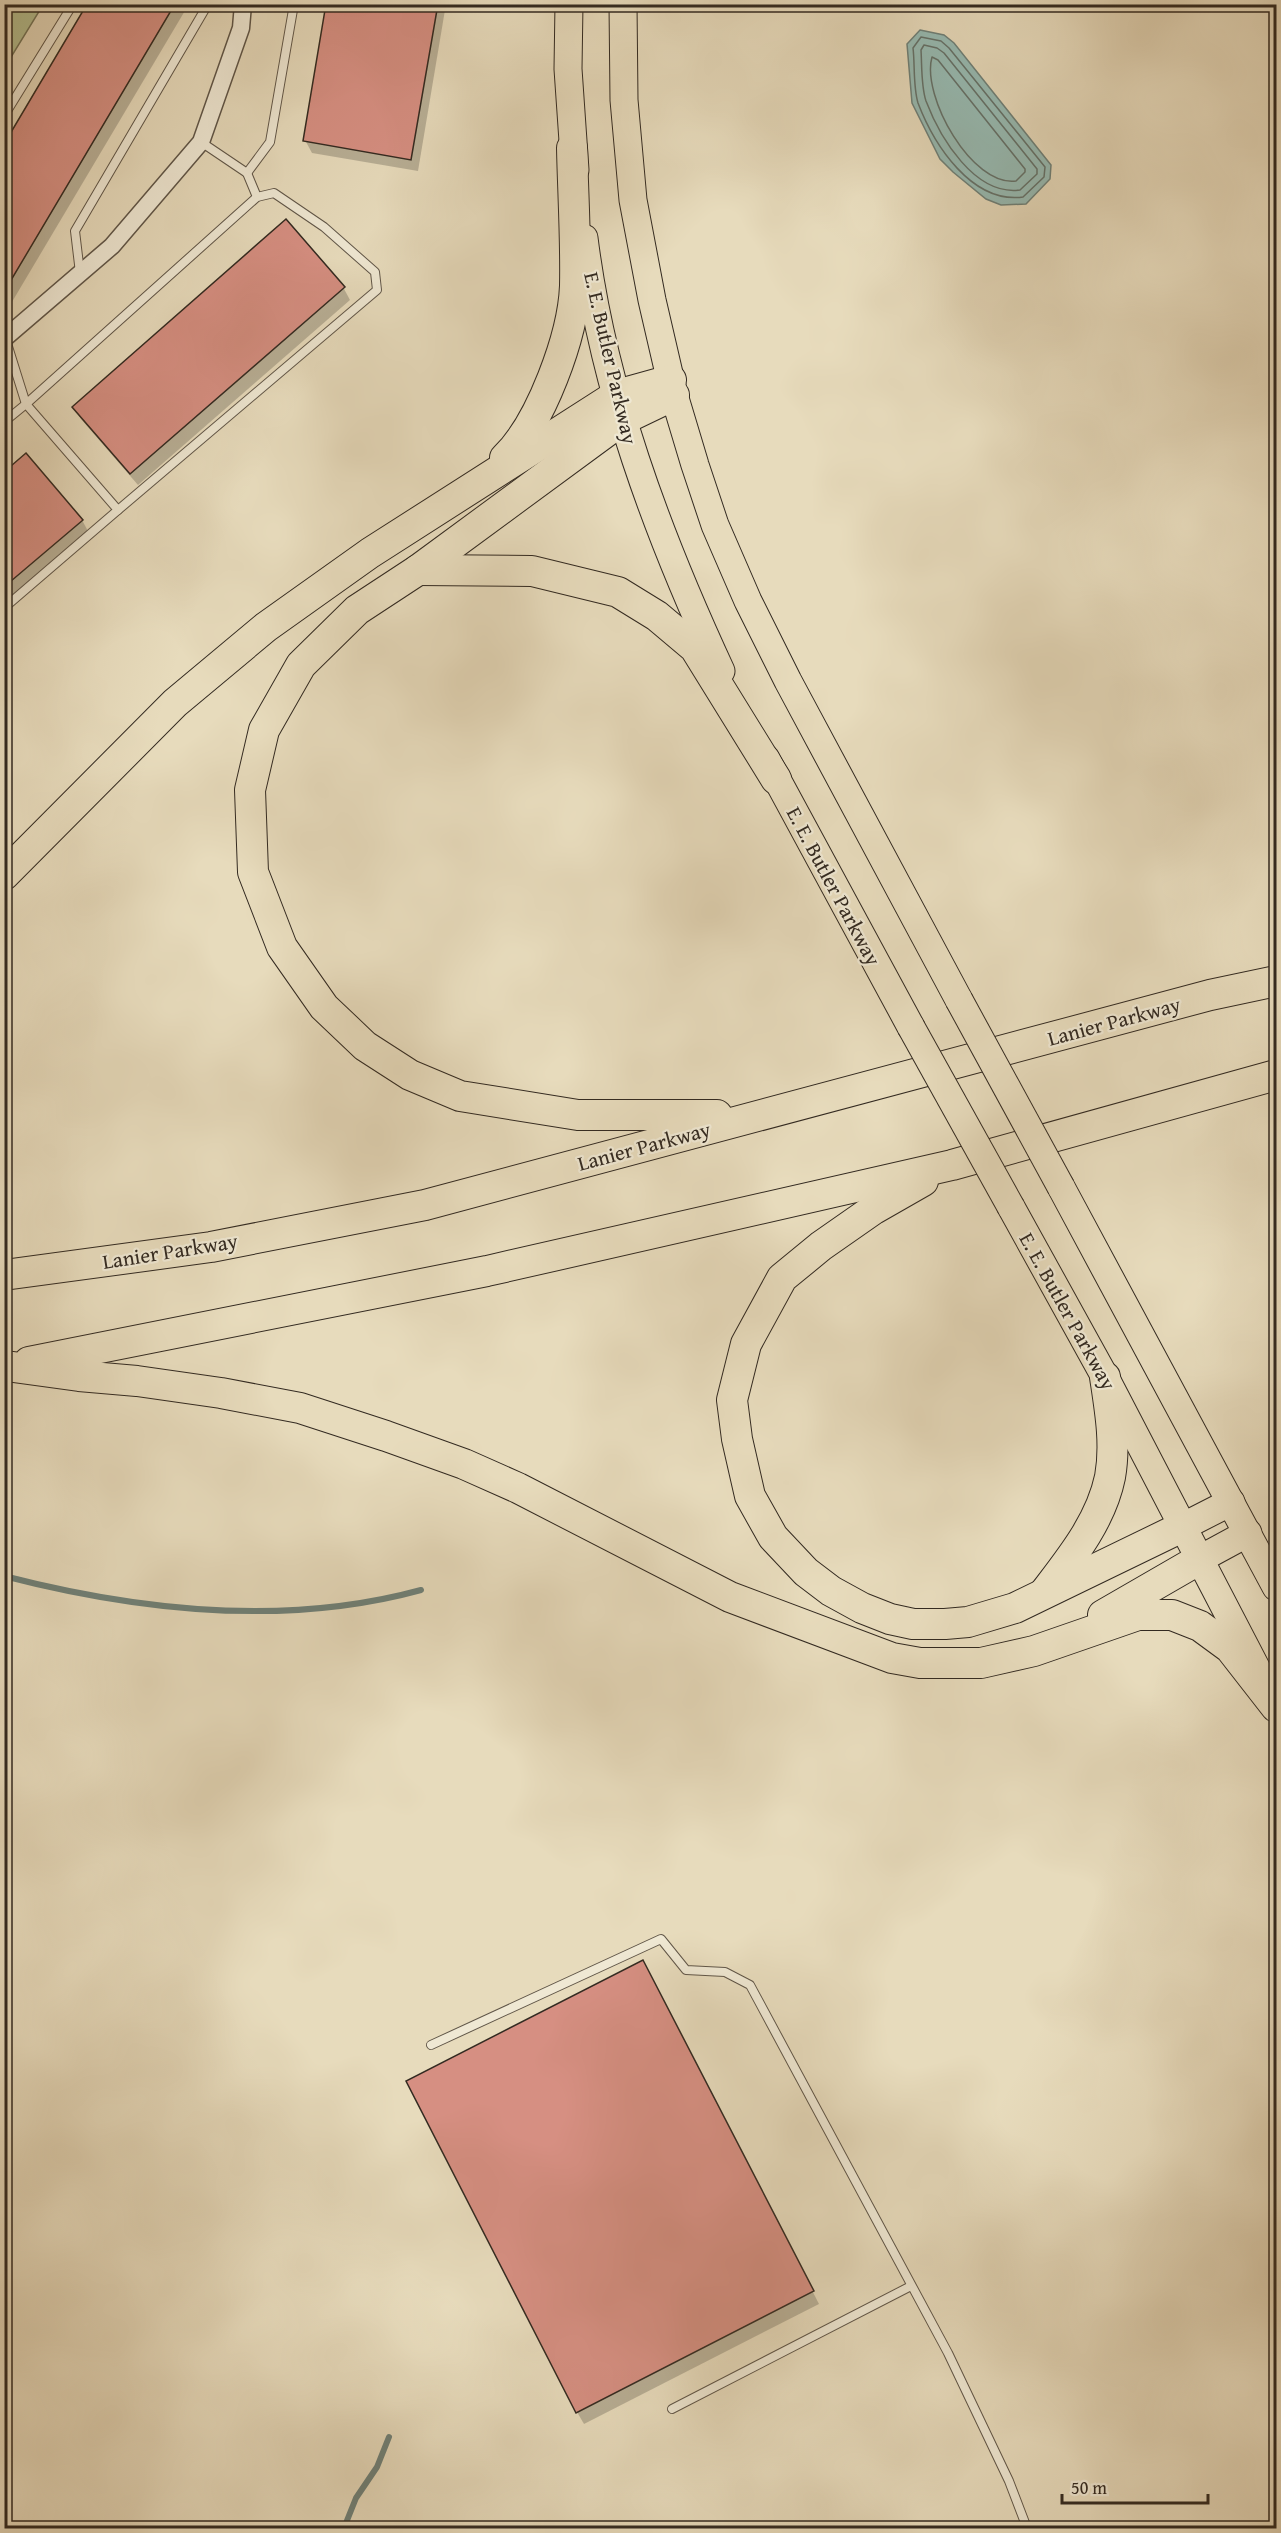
<svg xmlns="http://www.w3.org/2000/svg" width="1281" height="2533" font-family="'Gentium Book Plus',serif">
<style>
.green{fill:#b5c091;stroke:#747559;stroke-width:1.5}
.water{fill:#97bbb3;stroke:#6f8179;stroke-width:1.5}
.shadow{fill:#0003}
.lines{fill:none;stroke-linecap:round;stroke-linejoin:round}
.shore{stroke:#65726a;stroke-width:1.5}
.stream{stroke:#6f8179;stroke-width:6}
.building{fill:#d68f82;stroke:#332a21;stroke-width:1.5}
.service-casing{stroke:#605648;stroke-width:10}
.minor-casing{stroke:#605648;stroke-width:19}
.trunk-casing{stroke:#332a21;stroke-width:29}
.motorway-casing{stroke:#332a21;stroke-width:32}
.service{stroke:#efe8d3;stroke-width:8}
.minor{stroke:#efe8d3;stroke-width:16}
.trunk{stroke:#e7dbbc;stroke-width:27}
.motorway{stroke:#e7dbbc;stroke-width:30}
.trunk-bridge-casing{stroke:#332a21;stroke-width:29;stroke-linecap:butt}
.trunk-bridge{stroke:#e7dbbc;stroke-width:27}
.labels{text-anchor:middle;dominant-baseline:central;stroke-width:4.5;stroke-linejoin:round;paint-order:stroke}
.street-label{font-size:21px;fill:#332a21;stroke:#efe8d3}
</style>
<rect width="100%" height="100%" fill="#e7dbbc"/>
<filter id="stains"><feTurbulence type="fractalNoise" baseFrequency=".00333" numOctaves="4"/><feColorMatrix values="0 0 0 0 .2 0 0 0 0 .09 0 0 0 0 .02 0 0 0 .5 -.17"/></filter>
<radialGradient id="worn" r=".72"><stop offset=".6" stop-color="#630" stop-opacity="0"/><stop offset="1" stop-color="#630" stop-opacity=".3"/></radialGradient>
<polygon class="green" points="5,4 43,5 5,67 4,5"/>
<polygon class="water" points="920,30 944,35 954,43 1051,165 1050,179 1026,204 1001,205 986,199 953,172 940,159 912,103 907,44"/>
<g class="shadow">
<polygon points="89,4 189,4 6,312 4,146"/>
<polygon points="328,4 446,4 418,171 312,153 305,140"/>
<polygon points="343,287 350,300 138,485 81,419 74,407"/>
<polygon points="4,474 82,520 89,533 4,605"/>
<polygon points="650,1974 819,2304 584,2424 577,2412"/>
</g>
<g class="lines">
<g class="shore">
<path d="M921,37L941,41L949,48L1045,167L1044,177L1023,197C972,204 934,145 918,103C913,87 915,64 913,48Z"/>
<path d="M924,45L937,48L944,53L1037,169V174L1020,190C975,196 940,138 926,101C921,86 922,66 921,50Z"/>
<path d="M932,57L938,60L1025,169V172L1016,181C972,187 921,96 932,57Z"/>
</g>
<g class="stream">
<path d="M4,1576C139,1611 286,1627 421,1590"/>
<polyline points="344,2528 356,2498 377,2467 389,2437"/>
</g>
</g>
<g class="building">
<polygon points="87,4 175,4 4,292 4,144"/>
<polygon points="326,4 438,4 411,160 303,141"/>
<polygon points="286,219 345,287 130,474 72,407"/>
<polygon points="26,453 83,520 4,587 4,472"/>
<polygon points="643,1960 814,2291 576,2413 406,2081"/>
</g>
<g class="lines">
<g class="service-casing">
<g id="service">
<polyline points="4,116 73,4"/>
<polyline points="201,142 247,173 270,142 294,4"/>
<polyline points="247,173 257,197"/>
<polyline points="80,273 75,231 208,4"/>
<polyline points="5,337 26,404 257,197 274,193 324,227 375,272 377,290 118,510"/>
<polyline points="4,422 26,404 118,510 4,608"/>
<polyline points="431,2045 661,1939 686,1970 725,1972 750,1985 948,2353 1009,2481 1027,2528"/>
<polyline points="672,2409 911,2286"/>
</g>
</g>
<g class="minor-casing">
<polyline id="minor" points="6,337 112,246 201,142 241,28 243,4"/>
</g>
<g class="trunk-casing">
<g id="trunk">
<polyline points="569,4 568,69 575,170"/>
<polyline points="623,4 624,100 633,200 652,300 674,395 695,465 715,525 748,601 788,681 959,1000"/>
<path d="M584,238C603,389 657,533 721,671"/>
<polyline points="766,759 911,1027"/>
<polyline points="1061,1187 1276,1587"/>
<polyline points="1011,1207 1105,1377 1260,1675"/>
<polyline points="1182,1527 1231,1502"/>
<polyline points="1200,1559 1248,1533"/>
</g>
</g>
<g class="motorway-casing">
<g id="motorway">
<polyline points="674,395 622,420 418,570 357,610 301,665 264,730 250,790 253,872 282,947 324,1007 365,1046 410,1075 460,1096 578,1115 717,1115"/>
<path d="M505,458C541,423 573,336 575,286C576,240 573,194 572,148"/>
<polyline points="418,570 532,571 618,592 657,616 695,648 776,779"/>
<polyline points="4,875 175,703 266,627 370,553 617,395 671,380"/>
<polyline points="923,1181 874,1209 821,1246 782,1278 746,1344 732,1400 737,1439 750,1496 773,1537 806,1572 831,1591 862,1608 890,1619 913,1624 945,1624 968,1622 1015,1608 1182,1527"/>
<polyline points="4,1275 211,1247 425,1205 1210,995 1276,981"/>
<polyline points="29,1362 487,1271 952,1165 1276,1075"/>
<polyline points="6,1366 79,1376 137,1381 221,1393 300,1408 386,1436 464,1464 518,1488 730,1597 892,1658 920,1663 981,1663 1034,1651 1138,1615 1172,1615 1200,1626 1230,1648 1276,1707"/>
<path d="M1045,1592C1071,1558 1101,1521 1110,1477C1116,1444 1110,1410 1105,1377"/>
<polyline points="1103,1615 1200,1559"/>
</g>
</g>
<use href="#service" class="service"/>
<use href="#minor" class="minor"/>
<use href="#trunk" class="trunk"/>
<use href="#motorway" class="motorway"/>
<g class="trunk-bridge-casing">
<g id="trunk-bridge">
<polyline points="959,1000 1061,1187"/>
<polyline points="911,1027 1011,1207"/>
</g>
</g>
<use href="#trunk-bridge" class="trunk-bridge"/>
</g>
<g class="labels">
<g class="street-label">
<text transform="translate(611 358) rotate(77)">E. E. Butler Parkway</text>
<text transform="translate(834 886) rotate(62)">E. E. Butler Parkway</text>
<text transform="translate(1114 1021) rotate(-15)">Lanier Parkway</text>
<text transform="translate(644 1146) rotate(-15)">Lanier Parkway</text>
<text transform="translate(170 1251) rotate(-9)">Lanier Parkway</text>
<text transform="translate(1068 1311) rotate(61)">E. E. Butler Parkway</text>
</g>
</g>
<rect width="1281" height="2533" fill="none" stroke="#e7dbbc" stroke-width="24"/>
<rect x="6" y="6" width="1269" height="2521" fill="none" stroke="#332a21" stroke-width="3"/>
<rect x="12" y="12" width="1257" height="2509" fill="none" stroke="#332a21" stroke-width="1.5"/>
<path d="M1062 2494v9h146v-9" fill="none" stroke="#332a21" stroke-width="3"/>
<text x="1071" y="2494" font-size="18" fill="#332a21" stroke="#efe8d3" stroke-width="4.5" paint-order="stroke">50 m</text>
<rect width="100%" height="100%" filter="url(#stains)"/>
<rect width="100%" height="100%" fill="url(#worn)"/>
</svg>
